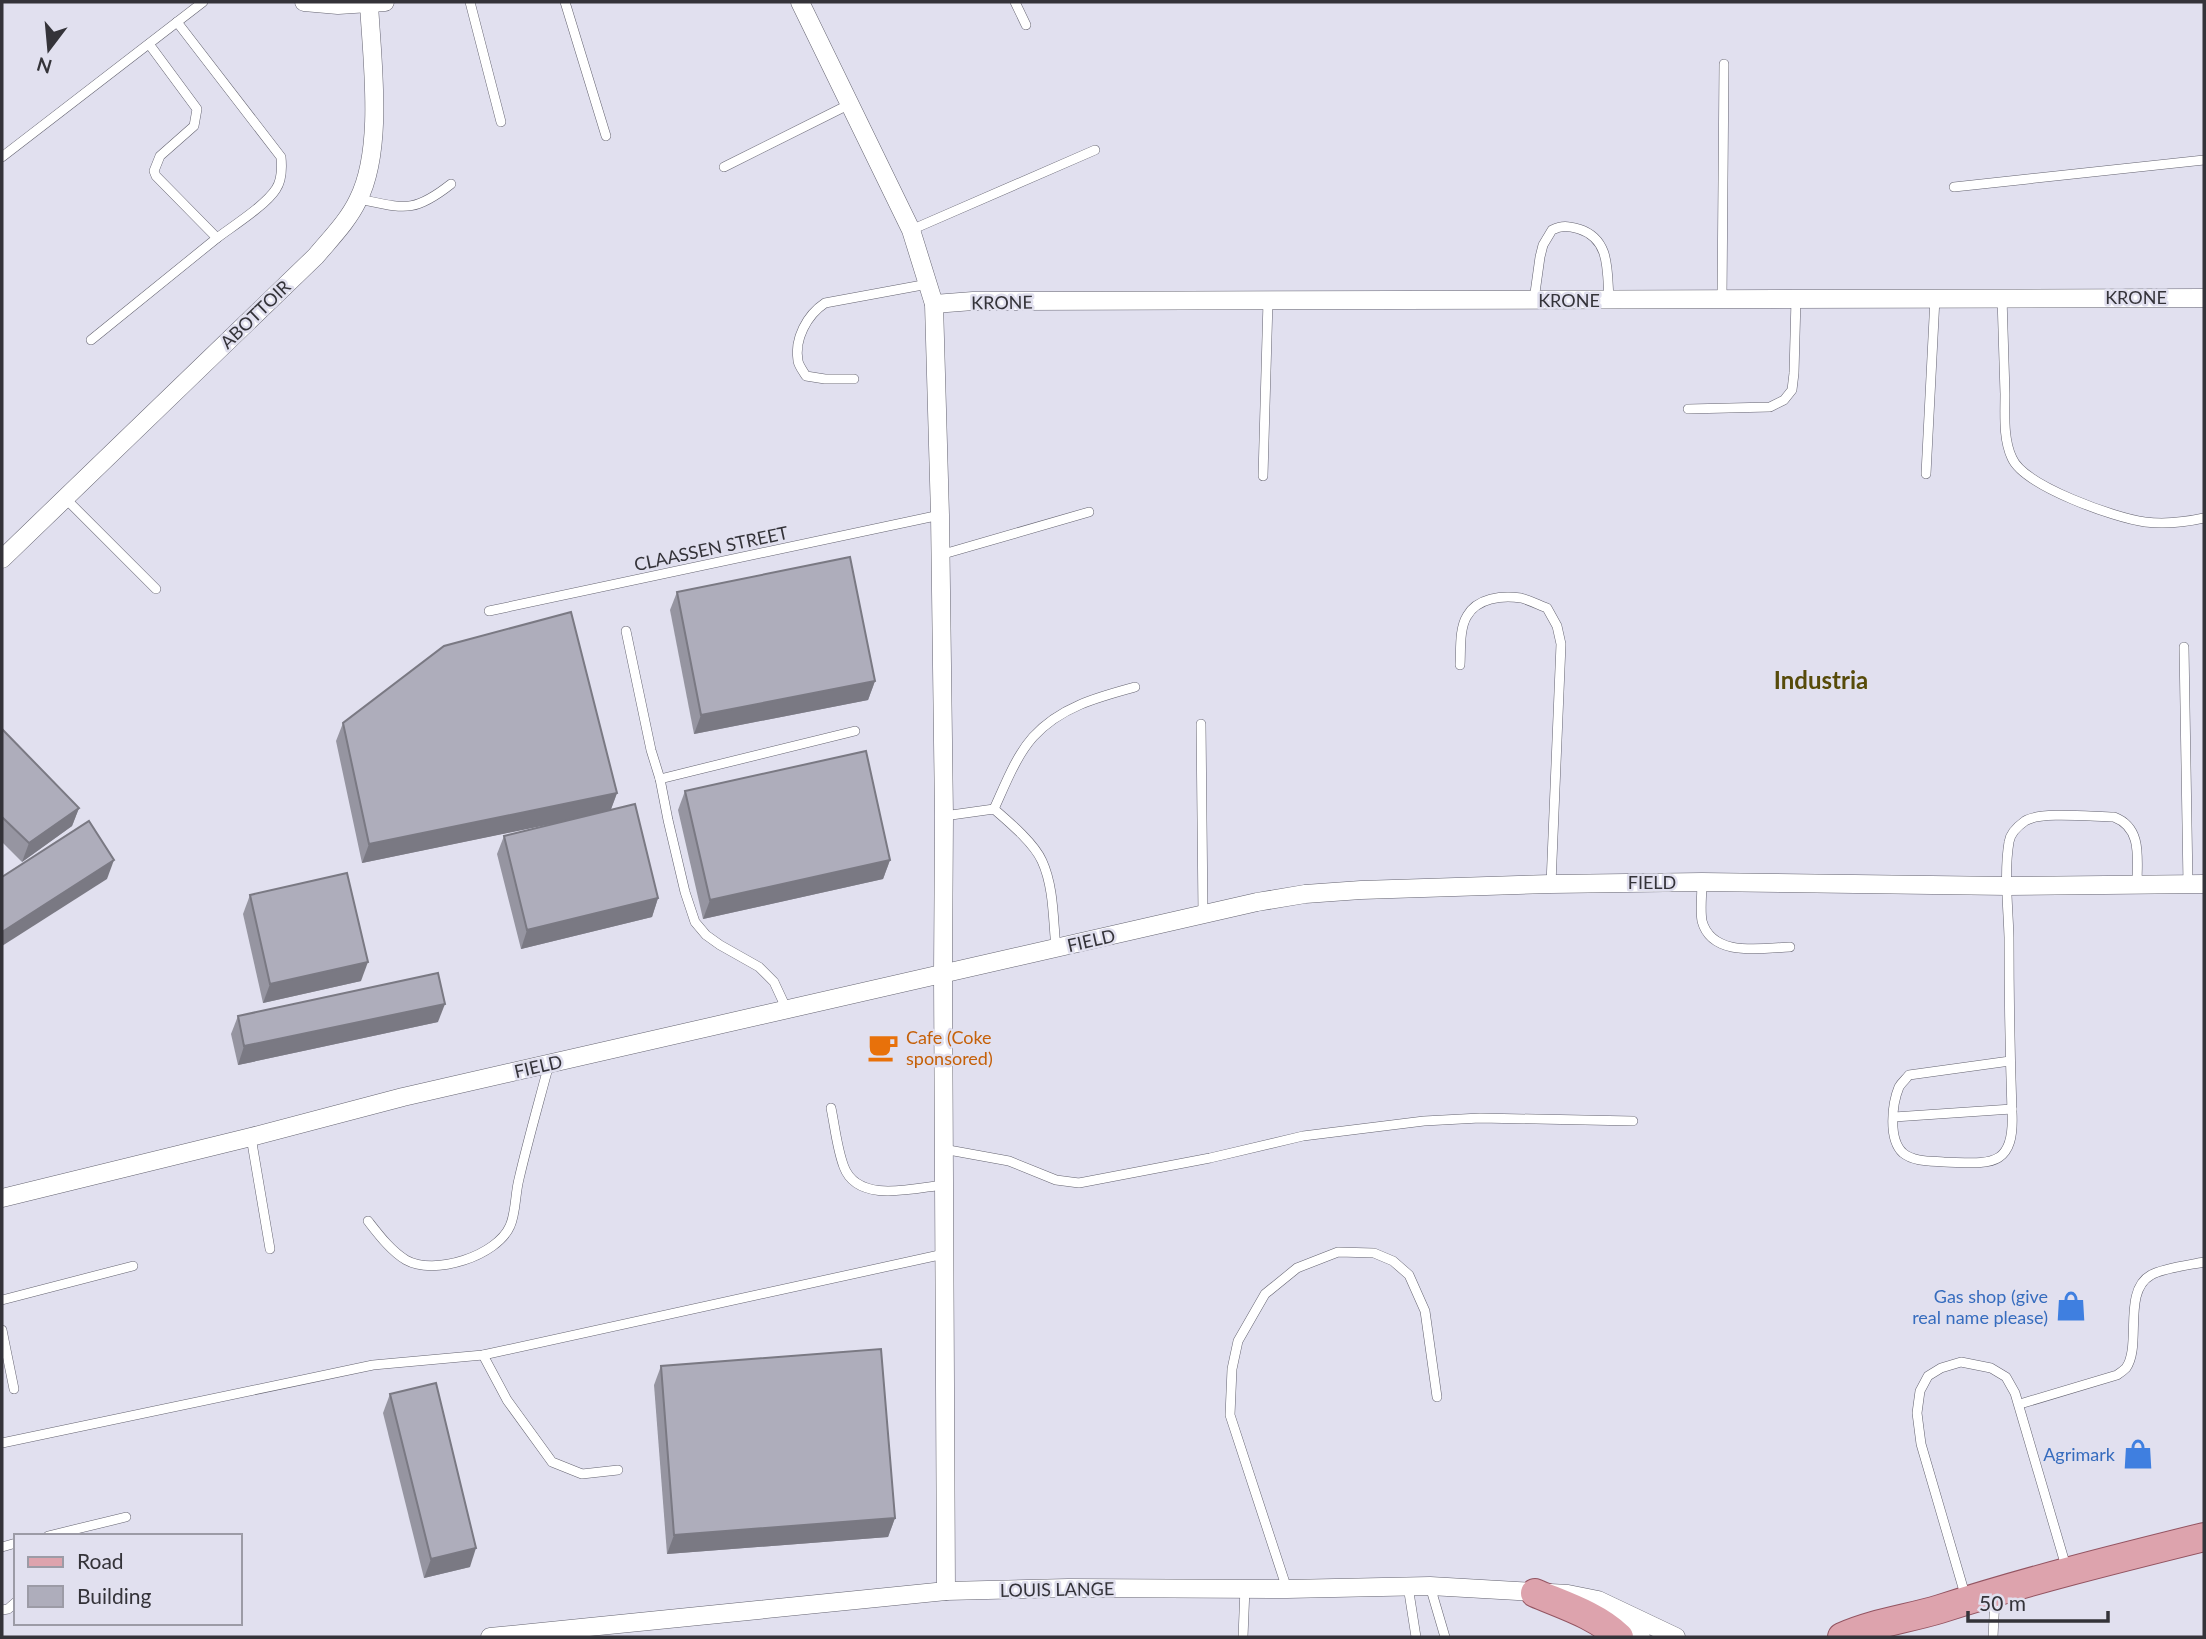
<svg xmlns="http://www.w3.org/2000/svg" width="2206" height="1639" font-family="Lato,sans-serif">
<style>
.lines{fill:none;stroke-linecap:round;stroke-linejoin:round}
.lane-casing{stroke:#646370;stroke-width:10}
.street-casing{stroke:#646370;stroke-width:19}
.primary-casing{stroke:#935461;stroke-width:30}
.lane{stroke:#fff;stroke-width:9}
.street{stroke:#fff;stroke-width:18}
.primary{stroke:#dda3ad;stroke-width:28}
.wall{fill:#9695a1}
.shaded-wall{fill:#7a7983}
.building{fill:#aeadbb;stroke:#7a7983;stroke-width:2}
.labels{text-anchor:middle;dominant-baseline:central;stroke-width:5;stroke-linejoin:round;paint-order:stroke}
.street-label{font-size:18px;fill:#343339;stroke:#e1e0ef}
.food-label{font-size:18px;fill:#c56008;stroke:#e1e0ef;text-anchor:start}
.shop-label{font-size:18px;fill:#366cbe;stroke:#e1e0ef;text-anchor:end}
.district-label{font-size:24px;font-weight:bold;fill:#574b0a;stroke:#e1e0ef}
</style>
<rect width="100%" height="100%" fill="#e1e0ef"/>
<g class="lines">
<g class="lane-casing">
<g id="lane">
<polyline points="470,2 501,122"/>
<polyline points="565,2 606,136"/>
<polyline points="1015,2 1026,25"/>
<path d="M177,22L281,157C282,167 282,180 276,189C266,205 233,226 217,238"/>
<polyline points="2,157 203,2"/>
<polyline points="724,167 850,104"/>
<polyline points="1954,187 2204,160"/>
<path d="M359,199C404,208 413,214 451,184"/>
<polyline points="911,230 1095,150"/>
<path d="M2002,297C2003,330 2004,362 2005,394C2005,415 2003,439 2012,458C2024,486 2115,518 2145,522C2163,524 2186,522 2204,518"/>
<polyline points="1722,299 1724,64"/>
<path d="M1534,300L1540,257L1543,245L1552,230C1562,225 1568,226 1579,229C1611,239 1607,272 1609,300"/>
<polyline points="91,340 217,238 156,176 154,171 160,156 194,126 197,109 149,44"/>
<path d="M854,379H825L806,376C803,371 799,366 798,361C794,339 807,315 825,303L928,284"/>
<polyline points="1688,409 1770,407 1784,400 1792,390 1794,373 1796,299"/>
<polyline points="1926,474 1935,298"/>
<polyline points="1263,476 1268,301"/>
<polyline points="66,499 156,589"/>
<polyline points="940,555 1089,512"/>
<polyline points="489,611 940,515"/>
<polyline points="626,631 651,750 660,779 668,820 685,892 695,922 706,935 720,945 759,967 774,982 787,1010"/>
<polyline points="2184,647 2188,884"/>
<path d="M1460,665C1461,650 1459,629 1467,616C1477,598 1502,595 1521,598C1529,600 1539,605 1547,608L1557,626L1561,644L1551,884"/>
<polyline points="1201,724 1203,914"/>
<polyline points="660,779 855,731"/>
<path d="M994,809C1005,785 1016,756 1033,737C1060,707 1098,697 1135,687"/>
<path d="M944,816L994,809C1009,822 1034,843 1042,861C1054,887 1053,920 1056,948"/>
<path d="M1702,882C1702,894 1700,909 1702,921C1712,958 1762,948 1790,947"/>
<path d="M2010,1061L1909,1075C1906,1079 1902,1082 1899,1087C1892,1104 1888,1139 1903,1153C1914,1162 1931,1161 1944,1162C1988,1163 2015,1170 2012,1112C2010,1054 2009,996 2009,937C2008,906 2004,872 2009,842C2010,833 2018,826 2025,821C2040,811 2094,817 2114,817C2143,828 2137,859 2137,885"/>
<path d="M831,1108C835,1127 837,1149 844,1167C858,1204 914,1188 943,1185"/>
<polyline points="1894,1117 2012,1109"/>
<polyline points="251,1137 270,1249"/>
<polyline points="943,1149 1009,1161 1056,1180 1079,1183 1210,1158 1303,1136 1424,1121 1480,1118 1633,1121"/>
<path d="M368,1221C379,1235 391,1251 406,1260C434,1276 497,1256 510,1226C516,1213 515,1194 519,1179C528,1140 539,1102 549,1064"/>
<polyline points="2,1300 133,1266"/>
<polyline points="2,1330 14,1389"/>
<polyline points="483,1355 507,1400 552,1462 582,1474 618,1470"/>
<path d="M2020,1404L2117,1375C2120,1373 2123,1371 2126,1368C2142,1346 2122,1291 2151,1275C2163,1268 2189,1265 2204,1262"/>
<polyline points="2,1443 373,1365 483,1355 944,1254"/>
<polyline points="48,1536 126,1517"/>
<polyline points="2,1547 16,1543"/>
<polyline points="1408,1586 1416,1637"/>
<polyline points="1430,1586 1445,1637"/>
<polyline points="1287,1589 1230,1415 1232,1369 1238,1341 1265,1294 1297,1268 1338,1252 1374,1253 1393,1261 1409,1275 1425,1311 1437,1397"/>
<polyline points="1966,1598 1921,1444 1917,1413 1920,1391 1928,1376 1941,1368 1961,1362 1991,1368 2006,1377 2015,1393 2067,1570"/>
<polyline points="2,1610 8,1609 16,1602"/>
<polyline points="1243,1637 1245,1588"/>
<polyline points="1993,1637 1995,1597"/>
</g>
</g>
<g class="street-casing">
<g id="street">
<polyline points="304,2 338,5 385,2"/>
<polyline points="800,2 911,230 934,304 940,515 944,816 943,974 946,1591"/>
<polyline points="934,304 973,301 2204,298"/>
<path d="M2,559L316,256C331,238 348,221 358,200C384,149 372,61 369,4"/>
<polyline points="2,1198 251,1137 403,1097 1257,902 1305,894 1361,890 1551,884 1702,882 2008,886 2204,884"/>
<polyline points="1624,1613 1641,1637"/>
<polyline points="490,1637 946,1591 1068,1588 1287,1589 1430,1586 1568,1594 1598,1600 1676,1637"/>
</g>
</g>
<g class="primary-casing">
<g id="primary">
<path d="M1535,1593C1563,1605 1596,1615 1619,1637"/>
<path d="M1842,1637C1873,1623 1907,1619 1940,1609C2027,1581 2115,1559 2204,1537"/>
</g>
</g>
<use href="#lane" class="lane"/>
<use href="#street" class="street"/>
<use href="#primary" class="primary"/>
</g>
<g class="wall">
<polygon points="677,592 875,681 868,700 694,734 670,610"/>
<polygon points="343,723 617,793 611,809 658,898 652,917 521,949 497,854 504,836 559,822 362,863 336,741"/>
<polygon points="2,729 79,808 72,826 22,862 2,842"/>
<polygon points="685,791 890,860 883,879 703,919 678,810"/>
<polygon points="250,895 361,981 263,1003 243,914"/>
<polygon points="238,1016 438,1022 238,1065 231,1034"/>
<polygon points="661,1366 895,1518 888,1537 667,1554 654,1385"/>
<polygon points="390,1394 470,1567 424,1578 383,1413"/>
</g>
<g class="shaded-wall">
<polygon points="875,681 868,700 694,734 701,715"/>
<polygon points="617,793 610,812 362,863 369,844"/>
<polygon points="79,808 72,826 22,862 29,843"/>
<polygon points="114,860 107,879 2,946 2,932"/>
<polygon points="890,860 883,879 703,919 710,900"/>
<polygon points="658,898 652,917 521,949 527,930"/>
<polygon points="368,962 361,981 263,1003 270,984"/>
<polygon points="445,1004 438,1022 238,1065 244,1046"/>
<polygon points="895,1518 888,1537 667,1554 674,1535"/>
<polygon points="476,1548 470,1567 424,1578 431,1559"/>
</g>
<g class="building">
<polygon points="850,557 875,681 701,715 677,592"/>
<polygon points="571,612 617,793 369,844 343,723 444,646"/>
<polygon points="2,729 79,808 29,843 2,817"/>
<polygon points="866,751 890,860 710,900 685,791"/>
<polygon points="635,804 658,898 527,930 504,836"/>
<polygon points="89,821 114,860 2,932 2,877"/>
<polygon points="347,873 368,962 270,984 250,895"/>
<polygon points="438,973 445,1004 244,1046 238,1016"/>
<polygon points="881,1349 895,1518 674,1535 661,1366"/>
<polygon points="436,1383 476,1548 431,1559 390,1394"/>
</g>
<defs>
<g id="cafe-bare" transform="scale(2.415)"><path d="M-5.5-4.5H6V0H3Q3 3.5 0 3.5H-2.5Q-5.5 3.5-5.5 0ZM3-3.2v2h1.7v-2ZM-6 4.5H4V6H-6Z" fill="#e8710a" stroke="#e1e0ef" stroke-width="2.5" paint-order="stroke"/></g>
<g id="shop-bare" transform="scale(2.415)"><path d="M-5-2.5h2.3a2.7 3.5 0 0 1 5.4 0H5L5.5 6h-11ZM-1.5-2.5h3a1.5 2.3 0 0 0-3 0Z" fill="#3f7fe0" stroke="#e1e0ef" stroke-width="2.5" paint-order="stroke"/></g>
</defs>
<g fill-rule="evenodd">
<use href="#cafe-bare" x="883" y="1047"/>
<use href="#shop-bare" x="2071" y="1306"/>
<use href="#shop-bare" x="2138" y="1454"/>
</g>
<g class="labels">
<g class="street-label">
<text x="2136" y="297">KRONE</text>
<text x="1569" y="300">KRONE</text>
<text transform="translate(1002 302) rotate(-1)">KRONE</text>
<text transform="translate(255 314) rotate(-44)">ABOTTOIR</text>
<text transform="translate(711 548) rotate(-12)">CLAASSEN STREET</text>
<text x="1652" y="882">FIELD</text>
<text transform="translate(1091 940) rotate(-13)">FIELD</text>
<text transform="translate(538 1066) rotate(-13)">FIELD</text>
<text transform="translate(1057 1589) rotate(-1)">LOUIS LANGE</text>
</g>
<g class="food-label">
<text x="906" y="1037">Cafe (Coke<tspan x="906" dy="21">sponsored)</tspan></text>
</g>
<g class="shop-label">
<text x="2048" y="1296">Gas shop (give<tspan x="2048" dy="21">real name please)</tspan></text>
<text x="2115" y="1454">Agrimark</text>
</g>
<g class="district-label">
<text x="1821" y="679">Industria</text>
</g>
</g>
<rect width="2206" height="1639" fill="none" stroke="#343339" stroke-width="7"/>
<rect x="14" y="1534" width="228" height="91" fill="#e1e0ef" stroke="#9c9ba6" stroke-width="2"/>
<rect x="28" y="1557" width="35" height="10" fill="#dda3ad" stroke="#9c9ba6" stroke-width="2"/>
<text x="77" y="1569" font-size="21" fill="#343339">Road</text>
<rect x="28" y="1586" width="35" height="21" fill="#aeadbb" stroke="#9c9ba6" stroke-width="2"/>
<text x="77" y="1604" font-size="21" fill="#343339">Building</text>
<g transform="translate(49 49) rotate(196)" stroke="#e1e0ef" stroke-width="5" paint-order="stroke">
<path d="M0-5L12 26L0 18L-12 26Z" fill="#343339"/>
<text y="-10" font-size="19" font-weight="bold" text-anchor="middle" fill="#343339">N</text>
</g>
<path d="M1968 1611v10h140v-10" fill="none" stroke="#343339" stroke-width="3.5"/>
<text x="1979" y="1611" font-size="21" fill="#343339" stroke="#e1e0ef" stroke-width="5" paint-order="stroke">50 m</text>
</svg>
